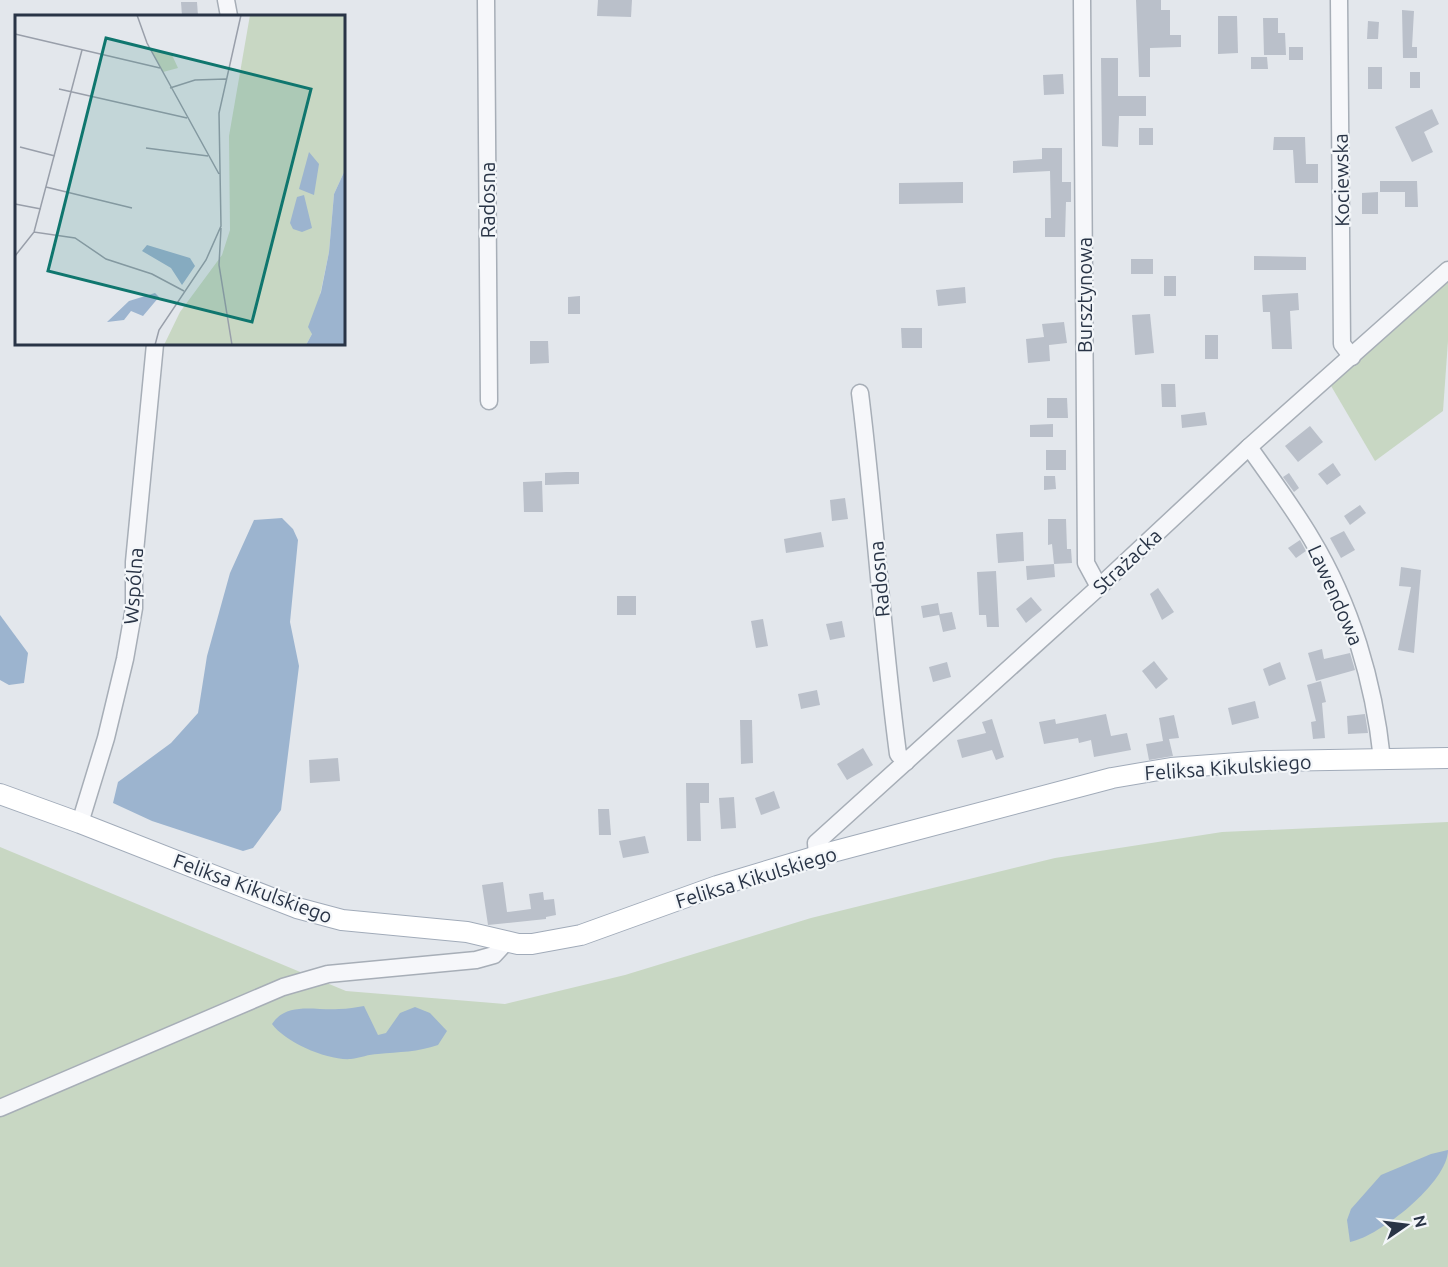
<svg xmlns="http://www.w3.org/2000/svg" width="1448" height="1267" font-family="Ubuntu,sans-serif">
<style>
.green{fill:#c8d7c3}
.water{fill:#9cb4cf}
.building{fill:#bac0ca}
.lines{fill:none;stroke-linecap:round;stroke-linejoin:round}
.minor-casing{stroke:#a7aeb7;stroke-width:19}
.major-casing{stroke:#a1abb9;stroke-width:22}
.minor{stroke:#f6f7fa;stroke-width:16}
.major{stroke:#fff;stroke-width:20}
.labels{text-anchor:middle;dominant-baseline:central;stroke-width:4.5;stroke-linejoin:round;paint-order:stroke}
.street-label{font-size:20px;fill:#293446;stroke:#f3f6f9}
.inset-road{fill:none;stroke:#999faa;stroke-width:1.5}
.view{fill:#0f766e;fill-opacity:0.15;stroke:#0f766e;stroke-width:3}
.inset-edge{fill:none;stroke:#293446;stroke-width:3}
</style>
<rect width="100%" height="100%" fill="#e3e7ec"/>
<g class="green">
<polygon points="1448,275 1448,341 1443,411 1375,461 1327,379"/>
<polygon points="1448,822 1448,1267 0,1267 0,847 346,991 505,1004 625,975 811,918 1055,858 1222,832"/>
</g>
<g class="water">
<polygon points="282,518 293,529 298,540 290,622 299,666 281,810 253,848 243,851 152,821 113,803 118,782 171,743 198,713 207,656 230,573 254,520"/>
<polygon points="0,615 28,653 24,683 9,685 0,680"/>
<path d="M364,1006L378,1035L386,1033L400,1013L415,1007L430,1013L447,1031L438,1045C418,1052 399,1052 378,1054C369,1054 360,1058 351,1059C328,1061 285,1042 272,1024C287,1001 316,1011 339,1009C348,1009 356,1007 364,1006Z"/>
<path d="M1448,1150C1448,1182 1380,1236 1350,1242L1347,1220L1351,1209L1381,1175L1431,1154Z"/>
</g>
<g class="building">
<polygon points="598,0 632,0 631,17 597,16"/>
<polygon points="1136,0 1161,0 1161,10 1170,10 1170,35 1181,35 1181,47 1150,48 1150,77 1139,77"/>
<polygon points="181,2 197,2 198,16 182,16"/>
<polygon points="1402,10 1414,11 1412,47 1417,47 1417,58 1403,58"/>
<polygon points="1218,16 1237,16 1238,53 1218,54"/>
<polygon points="1263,18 1278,18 1278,33 1285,33 1286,55 1264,55"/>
<polygon points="1368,21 1379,22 1378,39 1367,39"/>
<rect x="1289" y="47" width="14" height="13"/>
<polygon points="1251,57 1267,57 1268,69 1251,69"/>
<polygon points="1101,58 1118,58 1118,96 1146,96 1146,116 1119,116 1118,147 1102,146"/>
<rect x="1368" y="67" width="14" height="22"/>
<rect x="1410" y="72" width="10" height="16"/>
<polygon points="1063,74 1064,94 1044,95 1043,75"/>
<polygon points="1432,109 1439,124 1424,132 1433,152 1412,162 1395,127"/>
<rect x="1139" y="128" width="14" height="17"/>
<polygon points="1274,137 1305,137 1306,164 1318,164 1318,183 1295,183 1293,150 1273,150"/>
<polygon points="1042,148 1062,148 1062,182 1071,182 1071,202 1066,202 1065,237 1045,237 1045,218 1051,218 1050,171 1013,173 1013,161 1042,159"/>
<polygon points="1380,181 1417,181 1418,207 1405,207 1405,192 1380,192"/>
<polygon points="963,182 963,203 899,204 899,183"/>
<polygon points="1378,192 1378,214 1362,214 1362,193"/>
<polygon points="1254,256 1306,257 1306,270 1254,270"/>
<rect x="1131" y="259" width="22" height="15"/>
<rect x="1164" y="276" width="12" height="20"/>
<polygon points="965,287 966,303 938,306 936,290"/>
<polygon points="1298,293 1299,310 1290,311 1292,349 1272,349 1270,312 1263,312 1262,295"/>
<polygon points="580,296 580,314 568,314 568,297"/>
<polygon points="1150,314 1154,353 1135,355 1132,315"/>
<polygon points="1064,322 1067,343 1049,345 1050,361 1028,363 1026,339 1044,337 1042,324"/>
<polygon points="901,328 922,328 922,348 902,348"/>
<rect x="1205" y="335" width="13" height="24"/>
<polygon points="530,341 548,341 549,363 530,364"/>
<polygon points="1161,384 1175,384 1176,407 1162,407"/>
<polygon points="1047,398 1067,398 1068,418 1047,418"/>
<polygon points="1205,412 1207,425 1182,428 1181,415"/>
<polygon points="1053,424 1053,437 1030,437 1030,425"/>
<polygon points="1310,426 1323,442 1298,462 1285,446"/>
<rect x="1046" y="450" width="20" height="20"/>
<polygon points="1333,463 1341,475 1327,485 1318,474"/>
<polygon points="566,472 579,472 579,484 545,485 545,473"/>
<polygon points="1289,473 1299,488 1294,492 1283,477"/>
<polygon points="1044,476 1055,476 1056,489 1044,490"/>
<polygon points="542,481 543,512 524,512 523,482"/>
<polygon points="845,498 848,519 832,521 830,500"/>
<polygon points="1360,505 1366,513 1350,525 1344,516"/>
<polygon points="1048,519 1066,519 1067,549 1071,549 1072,563 1054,564 1052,544 1048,545"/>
<polygon points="1344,531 1355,550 1341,558 1330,538"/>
<polygon points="821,532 824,547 786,553 784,539"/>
<polygon points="1023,532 1024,561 998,563 996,534"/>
<polygon points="1300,540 1306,551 1296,558 1288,548"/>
<polygon points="1054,564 1055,577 1027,580 1026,566"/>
<polygon points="1401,567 1421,570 1414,653 1398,650 1411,587 1399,586"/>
<polygon points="996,571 999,627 987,627 986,615 979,615 977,572"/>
<polygon points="1158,588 1174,612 1162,620 1150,594"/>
<rect x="617" y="596" width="19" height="19"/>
<polygon points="1031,597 1042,610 1026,623 1016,609"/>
<polygon points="938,603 940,614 952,612 956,629 943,632 939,615 923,618 921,606"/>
<polygon points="763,619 768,646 756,648 751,621"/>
<polygon points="842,621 845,637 830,640 826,624"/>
<polygon points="1322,649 1324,659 1350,653 1355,670 1316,681 1308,653"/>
<polygon points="1154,661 1168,679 1156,689 1142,671"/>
<polygon points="947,662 951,677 933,682 929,667"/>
<polygon points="1280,662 1286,679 1269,686 1263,669"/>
<polygon points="1321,681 1326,702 1322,703 1325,738 1313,739 1311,722 1316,721 1307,685"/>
<polygon points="817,690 820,705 801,709 798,694"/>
<polygon points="1255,701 1259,718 1232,725 1228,708"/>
<polygon points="1106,714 1111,736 1127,733 1131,750 1094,757 1091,740 1079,743 1078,738 1044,744 1039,722 1055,719 1056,724"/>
<polygon points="1365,714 1368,733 1348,734 1347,716"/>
<polygon points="1174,715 1179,738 1169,739 1173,756 1149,760 1146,744 1163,741 1159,718"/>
<polygon points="992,719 1004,757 996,760 992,750 962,758 957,740 986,733 982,722"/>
<polygon points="740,720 752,720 753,763 741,764"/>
<polygon points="863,748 873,765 847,780 837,764"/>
<polygon points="338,758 340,781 310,783 309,760"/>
<polygon points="686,783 709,783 709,803 700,803 701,841 687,841"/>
<polygon points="774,791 780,808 761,815 755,798"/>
<polygon points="734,797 736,828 721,829 719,798"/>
<polygon points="598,809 609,809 611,835 599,835"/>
<polygon points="645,836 649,853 623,858 619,841"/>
<polygon points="503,882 507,912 531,909 529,894 543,892 544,900 554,899 556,915 546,917 546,919 488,925 482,885"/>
</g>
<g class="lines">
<g class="minor-casing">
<g id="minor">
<polyline points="226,0 229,16"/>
<polyline points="486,0 489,401"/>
<polyline points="1082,0 1086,563 1099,587"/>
<polyline points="1339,0 1342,344 1352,357"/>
<path d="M860,393C875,513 882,634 898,754L906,762"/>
<path d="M1249,447C1270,477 1292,506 1311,538C1351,604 1374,682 1382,759"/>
<polyline points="80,823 106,738 125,659 134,608 134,562 155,344"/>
<polyline points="817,856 816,843 1099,587 1249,447 1448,270"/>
<polyline points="0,1108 283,987 328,974 476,960 494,955 507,941"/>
</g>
</g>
<g class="major-casing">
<polyline id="major" points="0,794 80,823 297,908 342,920 467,932 518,944 532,944 581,935 717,886 817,856 1112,778 1171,768 1265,761 1448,758"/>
</g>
<use href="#minor" class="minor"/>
<use href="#major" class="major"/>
</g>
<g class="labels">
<g class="street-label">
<text transform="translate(1341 180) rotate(-91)">Kociewska</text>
<text transform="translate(487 200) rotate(-90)">Radosna</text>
<text transform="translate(1084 295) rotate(-90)">Bursztynowa</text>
<text transform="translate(1127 561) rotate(-43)">Strażacka</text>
<text transform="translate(879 579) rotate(-95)">Radosna</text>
<text transform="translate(133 586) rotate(-86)">Wspólna</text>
<text transform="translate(1336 595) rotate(66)">Lawendowa</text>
<text transform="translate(1228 767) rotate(-4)">Feliksa Kikulskiego</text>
<text transform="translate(756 877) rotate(-17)">Feliksa Kikulskiego</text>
<text transform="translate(253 888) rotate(20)">Feliksa Kikulskiego</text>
</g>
</g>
<g transform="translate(15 15)">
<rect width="330" height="330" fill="#e3e7ec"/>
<path d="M235,0H330V155L319,179L314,237L297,319L291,330H149L165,297L207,240L215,215L214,121ZM135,33L157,40L163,53L148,57Z" fill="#c8d7c3"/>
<path d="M294,137L304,149L299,180L284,174ZM330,155V330H291L297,319L293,312L306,277L314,237L319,179ZM289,180L297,213L287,217L278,214L275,208L282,182ZM132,230L175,243L180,251L167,270L156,253L127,236ZM140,278L144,282L128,301L116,296L109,305L92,307L114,286Z" fill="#9cb4cf"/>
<path class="inset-road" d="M122,0L132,28L204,159M0,19L145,53M155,73L180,65L211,64M44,74L172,103M5,132L40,141M131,133L193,141M31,172L117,193M0,189L26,194M206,213L204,250L217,330M19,217L67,35M0,241L19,217L60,223L91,244L137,259L169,276M140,330L144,315L191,245L206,211L204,98L226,0"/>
<path class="view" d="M91,23L296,74L237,307L33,256Z"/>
<rect width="330" height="330" class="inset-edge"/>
</g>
<g transform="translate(1406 1225) rotate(76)" stroke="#f3f6f9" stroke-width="4.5" paint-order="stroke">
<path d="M0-4.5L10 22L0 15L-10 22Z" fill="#293446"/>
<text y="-9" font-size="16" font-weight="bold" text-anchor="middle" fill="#293446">N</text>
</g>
</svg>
